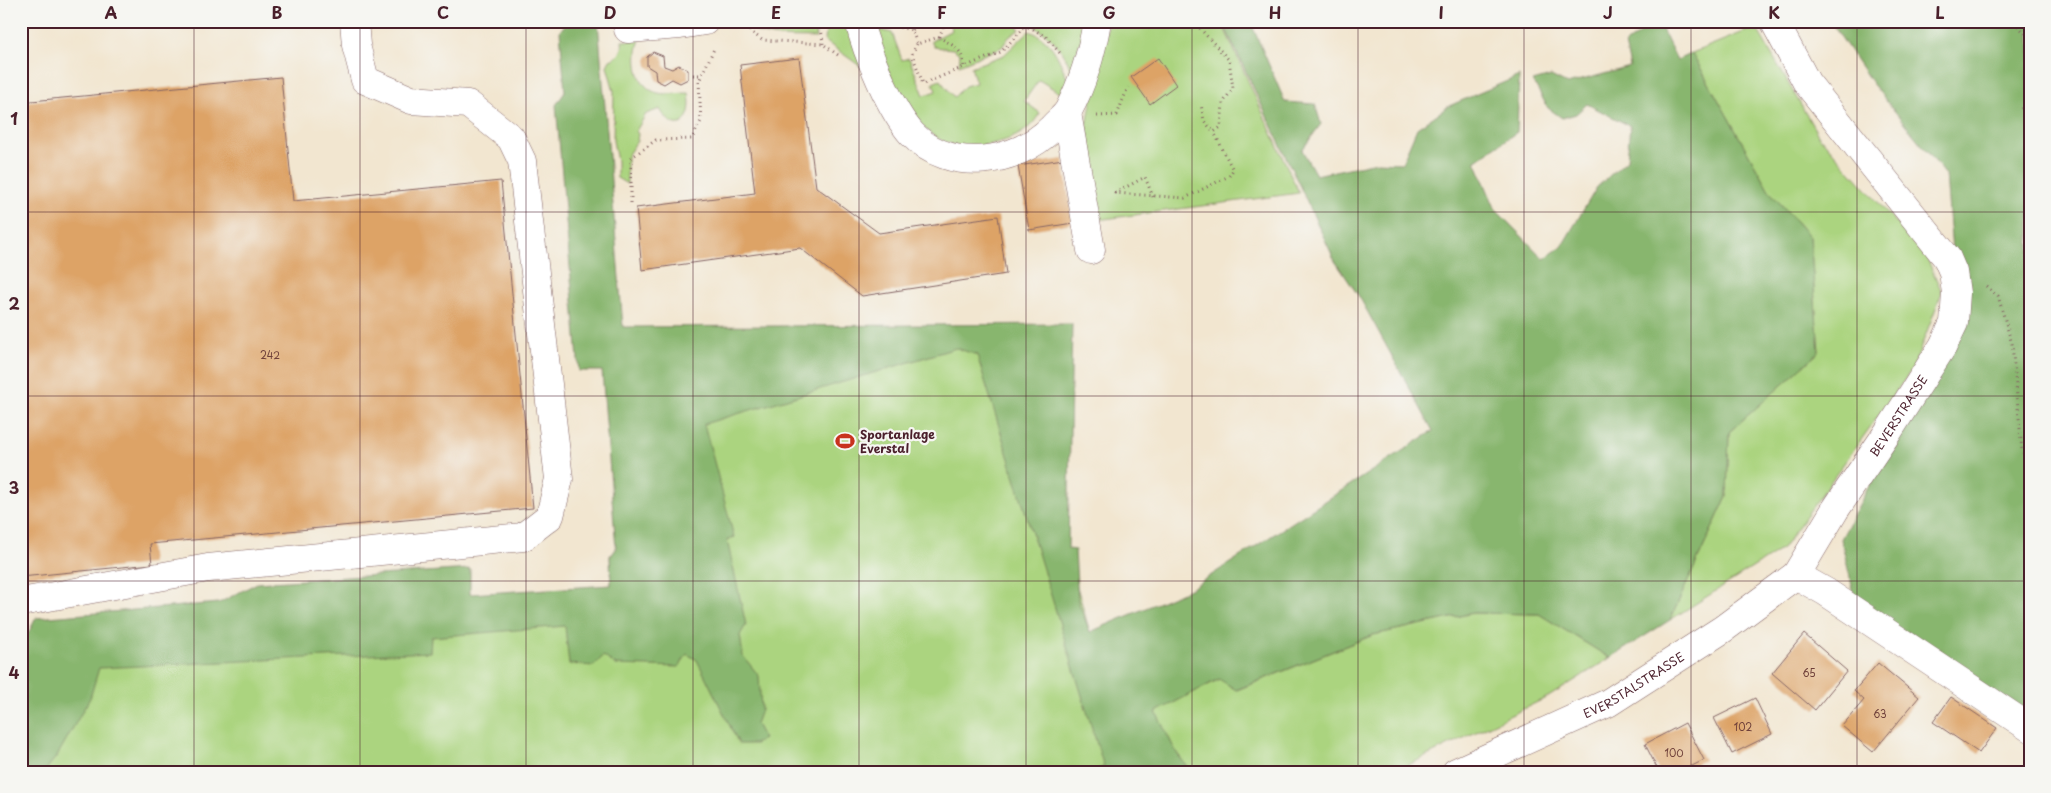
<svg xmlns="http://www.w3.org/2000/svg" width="2051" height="793" font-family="'Playpen Sans',sans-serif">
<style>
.green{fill:#abd47f;stroke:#7a7a55}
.forest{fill:#88b66e;stroke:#696a4c}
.building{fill:#dda366}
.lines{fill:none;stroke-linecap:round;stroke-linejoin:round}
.minor-casing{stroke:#856565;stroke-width:29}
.path{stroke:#856565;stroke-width:3;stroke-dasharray:1 4;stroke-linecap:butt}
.minor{stroke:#fff;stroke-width:28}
.grid{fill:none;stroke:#4a1f2b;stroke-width:1;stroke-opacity:0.55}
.labels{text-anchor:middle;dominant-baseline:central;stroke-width:4.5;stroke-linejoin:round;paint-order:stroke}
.number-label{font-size:10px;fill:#6f403a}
.street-label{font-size:12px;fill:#4a1f2b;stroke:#f6f6f2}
.poi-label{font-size:12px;font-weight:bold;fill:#4a1f2b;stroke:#f6f6f2;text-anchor:start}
.neatline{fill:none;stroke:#4a1f2b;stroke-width:2}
.grid-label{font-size:16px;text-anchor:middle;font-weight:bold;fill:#4a1f2b}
</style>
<rect width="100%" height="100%" fill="#f6f6f2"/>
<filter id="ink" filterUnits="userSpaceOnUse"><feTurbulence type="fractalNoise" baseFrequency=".02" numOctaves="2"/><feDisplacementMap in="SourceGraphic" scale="10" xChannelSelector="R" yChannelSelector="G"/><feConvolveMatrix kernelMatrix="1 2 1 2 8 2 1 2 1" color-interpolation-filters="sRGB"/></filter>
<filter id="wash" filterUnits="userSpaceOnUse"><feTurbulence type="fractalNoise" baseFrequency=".0096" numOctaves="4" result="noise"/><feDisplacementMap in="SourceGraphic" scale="20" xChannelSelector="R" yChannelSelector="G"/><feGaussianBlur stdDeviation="1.12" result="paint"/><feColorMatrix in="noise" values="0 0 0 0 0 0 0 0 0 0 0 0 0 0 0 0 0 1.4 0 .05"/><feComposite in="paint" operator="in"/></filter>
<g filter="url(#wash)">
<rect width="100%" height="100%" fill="#f2e6d0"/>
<g class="green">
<path d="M743,21H779L792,28L815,29L816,38C793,37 757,41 743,21Z"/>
<polygon points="827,21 848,21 867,71 825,41"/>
<polygon points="949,21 1011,21 1020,29 1009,37 1002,47 959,65 960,54 953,49 934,47 931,41 952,30"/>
<path d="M1036,21H1087L1071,72C1066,51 1052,37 1034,26Z"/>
<polygon points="1109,21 1221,21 1299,193 1097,220 1087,126 1097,68"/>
<polygon points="1756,27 1818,135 1926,256 1942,292 1913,368 1782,549 1670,620 1727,496 1729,432 1819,352 1810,237 1770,192 1692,53"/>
<path d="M871,28L892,33L902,60L909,58L924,95L936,91L933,83L940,80L954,97L965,86L976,83L971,67L1004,55L1029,31C1053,39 1058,58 1068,80L1060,93L1039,80L1024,101L1040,113C1028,133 1013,139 991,144C915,162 893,82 871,28Z"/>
<path d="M640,40C633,57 636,88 658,93C667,95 680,93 689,93C690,100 691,110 687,117C679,133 665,119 660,109L646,114L636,131L638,134L637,141L627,156V184L617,178V161L613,141L614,91L607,66L610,60C618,57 624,51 622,41Z"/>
<polygon points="1065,327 1067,551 1129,772 21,772 72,616 612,589 610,555 633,553 616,330"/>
<polygon points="1473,613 1539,614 1610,658 1550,696 1394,772 1191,772 1176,752 1155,712 1220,679 1237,690 1373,635"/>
</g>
<g class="forest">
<polygon points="568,21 598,21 623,327 1072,324 1068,549 1075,550 1078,601 1090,632 1190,589 1433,431 1360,298 1335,261 1222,21 1250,21 1285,102 1315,104 1321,124 1302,150 1316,175 1377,162 1402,163 1417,128 1449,106 1519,76 1517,132 1475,161 1496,210 1544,259 1562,246 1597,187 1627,160 1630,126 1587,104 1576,114 1562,118 1548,108 1533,81 1551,76 1567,84 1630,67 1625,44 1658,21 1677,60 1692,53 1770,192 1810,237 1819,352 1729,432 1727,496 1670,620 1610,658 1539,614 1473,613 1373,635 1236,690 1219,679 1156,712 1176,752 1191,772 1090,772 1104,767 977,355 956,348 704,424 734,537 727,540 746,625 740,635 743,656 759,676 761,710 756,724 764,739 755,744 739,744 697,660 687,654 679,667 616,665 603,656 594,666 569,664 565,626 431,637 430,652 99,668 90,698 57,756 44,772 21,772 21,647 36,618 219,603 257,583 470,569 470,594 611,585 610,557 616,549 602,371 579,371 556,105 565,92 560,31"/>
<polygon points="1830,21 2030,21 2030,716 1857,607 1841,539 1937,357 1954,277 1946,175 1872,83"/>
</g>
<g id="blocks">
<g class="building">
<polygon points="653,52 663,56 664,66 672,69 679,65 688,70 688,79 680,83 672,79 664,84 656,80 655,71 647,66 647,57"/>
<polygon points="799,58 816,187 879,233 998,216 1006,274 862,296 800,248 642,270 636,208 755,193 740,65"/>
<polygon points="1158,58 1176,85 1150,104 1131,77"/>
<polygon points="281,77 293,201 501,181 533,508 150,544 152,564 21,577 21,102"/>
<polygon points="1063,159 1073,223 1029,230 1018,166"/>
<polygon points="1804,634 1847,671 1815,710 1772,673"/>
<polygon points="1878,663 1919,697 1873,752 1842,726 1864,700 1854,691"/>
<polygon points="1951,697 1997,728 1979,753 1933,722"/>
<polygon points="1755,698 1772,734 1732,754 1714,718"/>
<polygon points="1685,723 1704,760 1680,772 1659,772 1645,744"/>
</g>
</g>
</g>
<g filter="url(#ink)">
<use href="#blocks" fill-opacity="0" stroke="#856565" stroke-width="1"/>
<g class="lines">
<g class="minor-casing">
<g id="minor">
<polyline points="628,21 628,29 680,25 705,21"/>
<path d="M859,21C866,52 891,111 912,134C950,174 1016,164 1052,128C1057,122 1064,117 1068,111C1083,83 1092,52 1097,21"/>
<polyline points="1067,113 1091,250"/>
<polyline points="1796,575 1826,592 2030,728"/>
<polyline points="21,602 208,568 523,537 550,516 559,479 522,161 511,138 468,104 411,100 365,80 356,45 354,21"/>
<path id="s1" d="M1456,772L1608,703L1723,629L1796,575L1835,510L1888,432L1943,346L1954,323L1956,293L1953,272L1947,258L1807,83L1774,21"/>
</g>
</g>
<g class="path">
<polyline points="737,21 762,40 823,44 838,55"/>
<polyline points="783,21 796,26 821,27 823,44"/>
<polyline points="1015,21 1024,28 1030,27"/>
<polyline points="1032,21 1030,27 1046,37 1060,53"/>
<polyline points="1193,21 1229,60 1233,88 1223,103 1221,127 1214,132 1204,121 1201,104"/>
<polyline points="2017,21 2017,25 2030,38"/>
<path d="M890,25L912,30L917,44L939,37C953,46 963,48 964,67L1001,52L1024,28"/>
<polyline points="821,27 823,21"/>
<polyline points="734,28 739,23"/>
<polyline points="912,30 919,21"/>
<polyline points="939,37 943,28 943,21"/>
<polyline points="917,44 912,54 923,84 964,67"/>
<polyline points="688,75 702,75"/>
<polyline points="2021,109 2030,101"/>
<polyline points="1097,116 1117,115 1128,87"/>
<polyline points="1153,197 1145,177 1115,193 1185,198 1229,176 1233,170 1214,132"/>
<polyline points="631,203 631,158 656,140 692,139 701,121 699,81 714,49"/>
<polyline points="1986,286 1998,296 2012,344 2022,450 2030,469"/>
</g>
<use href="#minor" class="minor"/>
</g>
</g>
<path class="grid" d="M194,21V772M360,21V772M526,21V772M693,21V772M859,21V772M1026,21V772M1192,21V772M1358,21V772M1524,21V772M1691,21V772M1857,21V772M21,212H2030M21,396H2030M21,581H2030"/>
<defs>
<g id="stadium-bare" transform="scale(1.5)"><path d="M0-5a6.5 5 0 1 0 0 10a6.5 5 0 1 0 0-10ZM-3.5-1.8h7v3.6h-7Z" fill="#c8321e" stroke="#f6f6f2" stroke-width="2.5" paint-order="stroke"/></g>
</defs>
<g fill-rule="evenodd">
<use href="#stadium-bare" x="845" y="441"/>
</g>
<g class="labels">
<g class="number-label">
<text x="270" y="354">242</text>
<text x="1809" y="672">65</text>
<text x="1880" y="713">63</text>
<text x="1743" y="726">102</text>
<text x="1674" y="752">100</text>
</g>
<g class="street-label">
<text stroke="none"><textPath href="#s1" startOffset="584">BEVERSTRASSE</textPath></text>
<text stroke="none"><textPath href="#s1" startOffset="198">EVERSTALSTRASSE</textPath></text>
</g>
<g class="poi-label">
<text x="860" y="434">Sportanlage<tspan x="860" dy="14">Everstal</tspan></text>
</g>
</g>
<rect width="2051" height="793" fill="none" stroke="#f6f6f2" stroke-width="55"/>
<rect x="28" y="28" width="1996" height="738" class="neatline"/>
<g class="grid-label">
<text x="111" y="19">A</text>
<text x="277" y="19">B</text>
<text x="443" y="19">C</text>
<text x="610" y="19">D</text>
<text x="776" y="19">E</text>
<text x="942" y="19">F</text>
<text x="1109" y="19">G</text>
<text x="1275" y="19">H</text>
<text x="1441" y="19">I</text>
<text x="1608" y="19">J</text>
<text x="1774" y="19">K</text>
<text x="1940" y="19">L</text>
<text x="14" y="125">1</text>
<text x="14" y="310">2</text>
<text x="14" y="494">3</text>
<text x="14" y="679">4</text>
</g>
</svg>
